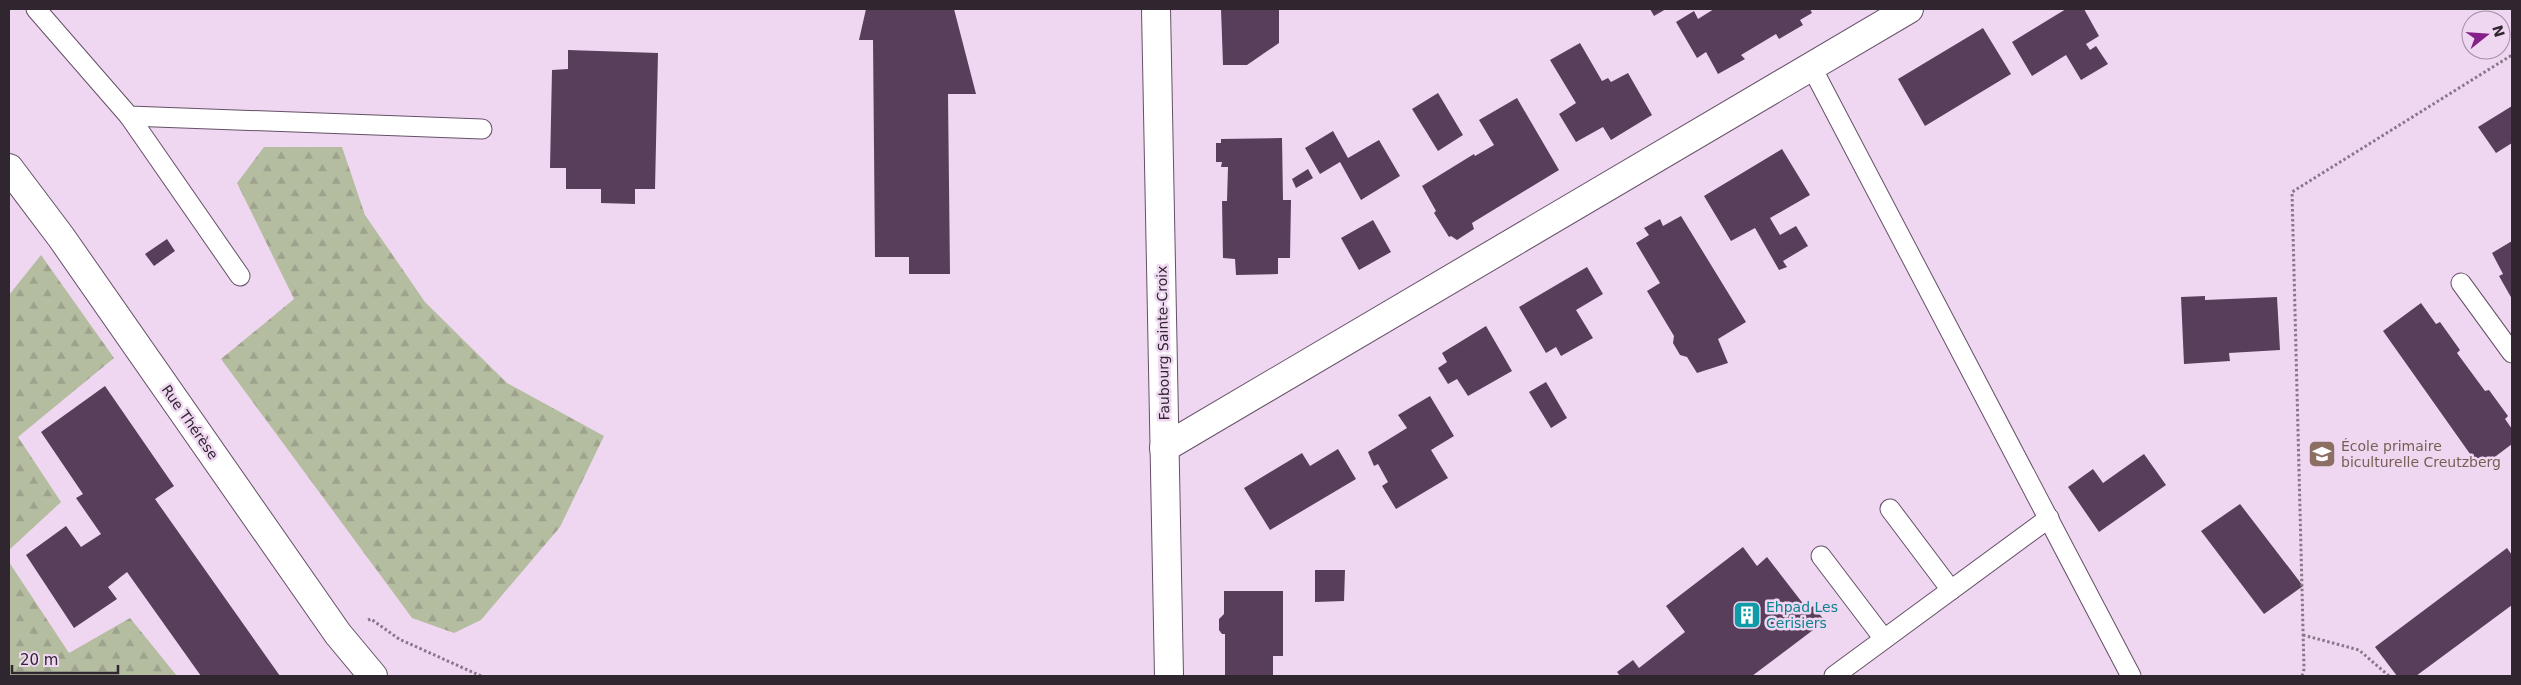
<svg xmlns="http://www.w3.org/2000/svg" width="2521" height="685" font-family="'DejaVu Sans',sans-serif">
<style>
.forest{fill:url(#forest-firs)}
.building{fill:#593e5b}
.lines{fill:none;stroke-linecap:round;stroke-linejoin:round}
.service-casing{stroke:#655067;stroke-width:21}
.minor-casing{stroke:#655067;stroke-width:30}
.secondary-casing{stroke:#655067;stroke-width:30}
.path{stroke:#877788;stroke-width:3;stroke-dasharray:2.5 2.5;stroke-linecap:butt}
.service{stroke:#fff;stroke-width:19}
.minor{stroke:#fff;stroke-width:28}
.secondary{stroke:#fff;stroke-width:28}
.labels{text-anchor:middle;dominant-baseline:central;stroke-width:5;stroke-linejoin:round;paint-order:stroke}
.street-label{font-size:14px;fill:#2f2630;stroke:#efd7f1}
.education-label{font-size:14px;fill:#785e54;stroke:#efd7f1;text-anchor:start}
.culture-label{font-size:14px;fill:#0d838f;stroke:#efd7f1;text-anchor:start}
</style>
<defs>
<pattern id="forest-firs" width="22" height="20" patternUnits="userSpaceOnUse" patternTransform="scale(1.25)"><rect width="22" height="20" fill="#b5bda1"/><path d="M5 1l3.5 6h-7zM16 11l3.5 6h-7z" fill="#9ca28b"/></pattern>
</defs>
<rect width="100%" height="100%" fill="#efd7f1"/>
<g class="forest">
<polygon points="264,147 342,147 365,215 425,302 507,383 604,436 560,527 481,620 454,633 412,618 221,359 294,299 237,183"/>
<polygon points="41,255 114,358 18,437 61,502 9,550 9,295"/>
<polygon points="9,562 69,653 130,618 177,676 9,676"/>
</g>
<g class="building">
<polygon points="866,9 954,9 976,94 948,94 950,274 909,274 909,257 875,257 873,40 859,40"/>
<polygon points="1221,9 1279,9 1279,43 1247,65 1223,65"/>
<polygon points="1650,9 1666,9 1654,16"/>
<polygon points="1714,9 1810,9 1812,13 1800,20 1803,25 1779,39 1776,34 1741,55 1745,59 1718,74 1706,52 1697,58 1676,22 1694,11 1698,19"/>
<polygon points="2066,9 2084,9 2099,36 2086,44 2090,50 2096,46 2108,64 2081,80 2066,55 2032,76 2012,42"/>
<polygon points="1983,28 2011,74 1925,126 1898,79"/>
<polygon points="1580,43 1602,81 1608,78 1611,82 1628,73 1652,115 1611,140 1603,127 1576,142 1559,114 1576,103 1550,60"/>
<polygon points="568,50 658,53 655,189 635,189 635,204 601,203 601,189 566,189 566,168 550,168 552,70 568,69"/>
<polygon points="1438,93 1463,135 1438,151 1412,109"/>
<polygon points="1517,98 1559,170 1472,223 1474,229 1457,240 1451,236 1449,237 1434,213 1436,211 1422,186 1474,154 1475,156 1494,145 1479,120"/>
<polygon points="2512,106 2512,143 2496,153 2478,127"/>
<polygon points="1333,131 1348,158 1379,140 1400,176 1361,200 1340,162 1320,174 1305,148"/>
<polygon points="1282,138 1283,200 1291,200 1290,258 1278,258 1278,274 1236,275 1235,259 1223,258 1222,201 1227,201 1228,167 1221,167 1222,162 1216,162 1216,143 1221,143 1221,139"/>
<polygon points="1782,149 1810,195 1770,218 1780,235 1796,226 1808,246 1783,261 1787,267 1779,270 1755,228 1731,241 1704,196"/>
<polygon points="1308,169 1313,178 1296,188 1292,179"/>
<polygon points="1681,216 1746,322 1718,339 1728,363 1697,373 1687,357 1680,355 1673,343 1674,336 1647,291 1660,283 1636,243 1649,235 1644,228 1660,219 1663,226"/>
<polygon points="1373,220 1391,252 1359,270 1341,238"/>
<polygon points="167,239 175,251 154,266 145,254"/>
<polygon points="2512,241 2512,299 2499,276 2503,274 2492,253"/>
<polygon points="1587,267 1603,294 1576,310 1593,338 1561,356 1556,347 1546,353 1519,307"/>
<polygon points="2205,296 2205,300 2277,297 2280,350 2229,353 2230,361 2184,364 2181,297"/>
<polygon points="2421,303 2436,324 2440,322 2460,350 2457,353 2485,391 2489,390 2508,416 2505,419 2512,429 2512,444 2480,468 2383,331"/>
<polygon points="1486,326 1512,371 1468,396 1457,379 1448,384 1438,368 1447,362 1442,353"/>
<polygon points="1546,382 1567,418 1551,428 1529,392"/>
<polygon points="105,386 174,486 155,499 280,676 201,676 127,572 108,587 117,599 74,628 26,555 66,526 81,547 101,534 76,498 83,494 41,432"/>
<polygon points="1430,396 1454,436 1431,450 1448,478 1396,509 1382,486 1388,482 1378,464 1374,466 1368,452 1407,428 1398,415"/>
<polygon points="1338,449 1356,479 1270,530 1244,488 1302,453 1310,466"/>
<polygon points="2144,454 2166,485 2099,532 2068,487 2093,469 2103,483"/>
<polygon points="2240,504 2303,586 2264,614 2201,531"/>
<polygon points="1743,547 1757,566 1767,557 1808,610 1813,606 1825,621 1752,676 1620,676 1617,672 1633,660 1639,668 1685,632 1666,606"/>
<polygon points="2507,548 2512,555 2512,605 2416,676 2397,676 2375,647"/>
<polygon points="1315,570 1345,570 1344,601 1315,602"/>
<polygon points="1224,591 1283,591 1283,656 1273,656 1273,676 1225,676 1225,634 1222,634 1219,630 1219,619 1224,614"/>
</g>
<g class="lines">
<g class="service-casing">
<g id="service">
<polyline points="36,9 129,116 482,129"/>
<polyline points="1811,66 2131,676"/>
<polyline points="129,116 240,276"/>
<polyline points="2461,283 2512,353"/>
<polyline points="1890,509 1951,590"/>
<polyline points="1821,556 1884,639"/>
<polyline points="1834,676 2049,518"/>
</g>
</g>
<g class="minor-casing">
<g id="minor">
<polyline points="9,168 61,237 338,634 373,676"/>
<polyline points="1164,448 1909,9"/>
</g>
</g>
<g class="secondary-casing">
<polyline id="secondary" points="1156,9 1169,676"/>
</g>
<g class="path">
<polyline points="368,620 371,619 399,639 481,676"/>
<polyline points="2303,635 2359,650 2389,676"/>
<polyline points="2302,676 2304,669 2292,192 2512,55"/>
</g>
<use href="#service" class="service"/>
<use href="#minor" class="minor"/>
<use href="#secondary" class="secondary"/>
</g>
<defs>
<g id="school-square" transform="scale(1.4375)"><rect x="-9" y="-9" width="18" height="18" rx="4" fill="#8d6e63" stroke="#efd7f1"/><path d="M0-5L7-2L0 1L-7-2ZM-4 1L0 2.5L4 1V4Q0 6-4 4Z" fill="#fff"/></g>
<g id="building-square" transform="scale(1.4375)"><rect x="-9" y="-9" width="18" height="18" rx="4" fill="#0f9aa8" stroke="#efd7f1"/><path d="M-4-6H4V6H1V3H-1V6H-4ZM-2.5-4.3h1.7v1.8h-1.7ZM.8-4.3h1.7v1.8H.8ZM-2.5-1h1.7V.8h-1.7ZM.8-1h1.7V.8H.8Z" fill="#fff"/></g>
</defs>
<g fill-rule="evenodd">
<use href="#school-square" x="2322" y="454"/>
<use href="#building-square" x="1747" y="615"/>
</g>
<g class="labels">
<g class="street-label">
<text transform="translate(1163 343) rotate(-91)">Faubourg Sainte-Croix</text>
<text transform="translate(190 422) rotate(55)">Rue Thérèse</text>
</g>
<g class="education-label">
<text x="2341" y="446">École primaire<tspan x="2341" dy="16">biculturelle Creutzberg</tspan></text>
</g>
<g class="culture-label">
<text x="1766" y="607">Ehpad Les<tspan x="1766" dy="16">Cerisiers</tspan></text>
</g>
</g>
<rect width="2521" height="685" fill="none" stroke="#2f2630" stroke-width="20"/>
<g transform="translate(2486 35) rotate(73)"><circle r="24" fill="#efd7f1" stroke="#a290a4"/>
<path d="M0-4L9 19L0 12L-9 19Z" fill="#852088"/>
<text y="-8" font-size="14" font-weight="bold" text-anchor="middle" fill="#2f2630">N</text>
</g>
<path d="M12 665v8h106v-8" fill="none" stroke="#2f2630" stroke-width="2.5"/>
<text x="20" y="665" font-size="15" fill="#2f2630" stroke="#efd7f1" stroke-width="4" paint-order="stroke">20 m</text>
</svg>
